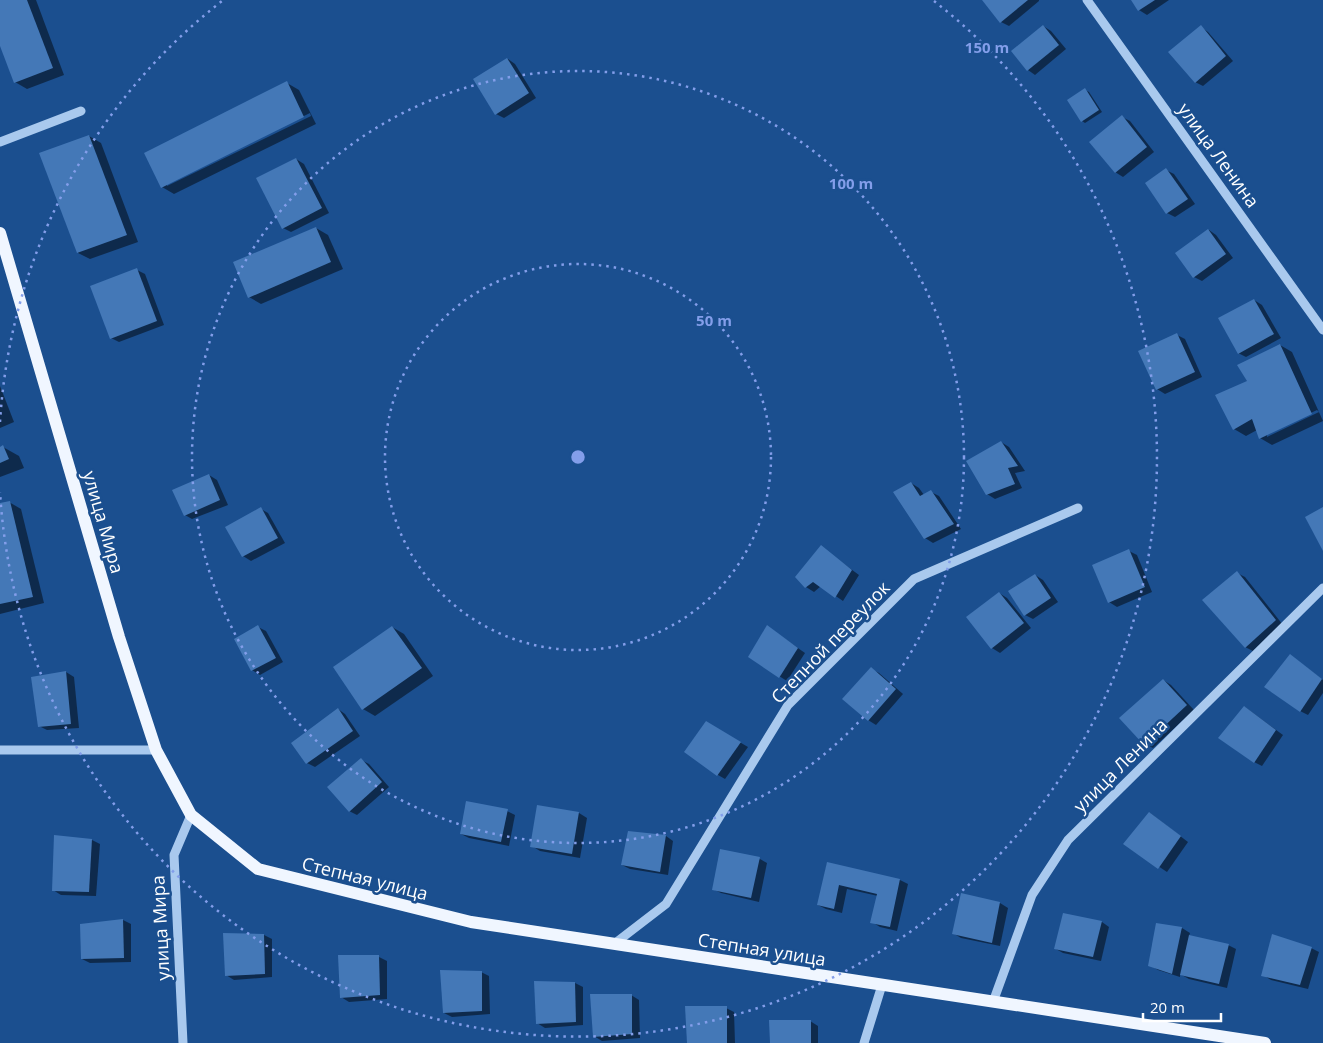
<svg xmlns="http://www.w3.org/2000/svg" width="1323" height="1043" font-family="'Open Sans',sans-serif">
<style>
.shadow{fill:#0007;fill-rule:evenodd}
.building{fill:#4478b7}
.lines{fill:none;stroke-linecap:round;stroke-linejoin:round}
.minor{stroke:#a9c9ee;stroke-width:9}
.major{stroke:#f0f6ff;stroke-width:12}
.ring{fill:none;stroke:#839eea;stroke-width:2.5;stroke-dasharray:2.5 5}
.labels{text-anchor:middle;dominant-baseline:central;stroke-width:5;stroke-linejoin:round;paint-order:stroke}
.street-label{font-size:18px;fill:#fff;stroke:#1b4f8f}
.centre{fill:#839eea;stroke:#1b4f8f;stroke-width:2.5}
.ring-label{font-size:15px;text-anchor:middle;font-weight:bold;fill:#839eea;stroke:#1b4f8f;stroke-width:5;stroke-linejoin:round;paint-order:stroke}
</style>
<rect width="100%" height="100%" fill="#1b4f8f"/>
<g class="shadow">
<polygon points="0,0 36,0 64,75 27,89 15,82 0,43"/>
<polygon points="983,0 1039,0 1039,1 1009,26 1001,22"/>
<polygon points="1132,0 1169,0 1147,15 1139,10"/>
<polygon points="1043,26 1051,31 1066,49 1035,75 1028,70"/>
<polygon points="1201,27 1208,32 1233,61 1203,86 1195,82"/>
<polygon points="508,59 515,64 536,98 504,118 496,114"/>
<path d="M287,83L299,90L316,124L174,194L162,187ZM310,113L311,116L167,186V184Z"/>
<polygon points="1085,90 1089,92 1102,112 1085,123 1082,121"/>
<polygon points="1122,117 1130,121 1154,152 1123,177 1115,172"/>
<polygon points="89,136 101,143 138,242 90,259 78,253"/>
<polygon points="296,159 304,164 329,213 291,232 283,228"/>
<polygon points="1166,170 1174,174 1195,204 1175,217 1167,213"/>
<polygon points="316,228 328,235 343,269 261,304 249,297"/>
<polygon points="1209,230 1216,235 1233,258 1202,281 1194,277"/>
<polygon points="137,270 145,274 164,325 119,342 111,338"/>
<polygon points="1254,300 1262,305 1281,338 1246,357 1238,353"/>
<polygon points="1177,335 1185,339 1202,377 1165,394 1157,389"/>
<path d="M1280,345L1292,352L1323,421L1272,445L1260,438L1257,430L1246,436L1234,429L1249,382ZM1317,410L1319,412L1267,437V434Z"/>
<polygon points="0,386 14,422 0,428"/>
<polygon points="1001,442 1009,447 1025,471 1015,473 1022,488 995,499 987,494"/>
<polygon points="3,447 19,456 24,468 0,477 0,448"/>
<polygon points="209,475 217,480 228,505 192,519 185,515"/>
<polygon points="911,483 919,488 924,495 931,492 939,496 961,529 933,543 925,538"/>
<polygon points="9,502 21,509 44,603 0,614 0,504"/>
<polygon points="261,509 268,513 285,543 251,561 243,556"/>
<polygon points="821,547 859,575 843,601 821,586 814,592 806,587"/>
<polygon points="1129,551 1137,555 1152,592 1117,607 1109,602"/>
<polygon points="1237,573 1245,577 1283,625 1253,651 1245,647"/>
<polygon points="1035,575 1043,580 1058,602 1033,619 1025,615"/>
<polygon points="999,593 1007,598 1031,628 1000,653 992,648 968,617"/>
<polygon points="258,627 266,631 283,662 260,675 252,670"/>
<polygon points="392,627 404,634 433,676 375,716 363,709"/>
<polygon points="775,632 805,653 787,681 779,676"/>
<polygon points="1291,656 1323,680 1323,693 1308,715 1300,711"/>
<polygon points="871,669 879,673 903,694 876,725 868,720"/>
<polygon points="66,672 74,677 79,728 47,730 39,726 33,678"/>
<polygon points="1163,680 1171,685 1194,710 1153,748 1145,744"/>
<polygon points="1245,707 1283,735 1262,766 1254,762"/>
<polygon points="338,709 345,714 360,736 315,767 307,763"/>
<polygon points="707,723 748,747 725,779 718,775"/>
<polygon points="361,760 369,764 389,787 357,815 349,811"/>
<polygon points="538,806 579,813 587,818 580,858 540,851 532,846"/>
<polygon points="507,811 515,815 509,846 469,838 461,834"/>
<polygon points="1150,813 1188,842 1167,872 1125,844"/>
<polygon points="666,836 673,841 668,875 630,869 622,865"/>
<polygon points="56,837 92,840 100,844 96,896 61,895 53,890"/>
<polygon points="760,859 767,863 759,902 721,893 713,889"/>
<polygon points="827,864 900,880 908,884 897,931 880,927 872,922 878,896 847,889 842,913 826,909 818,905"/>
<polygon points="1000,903 1008,908 1000,946 961,938 953,933"/>
<polygon points="1064,914 1102,922 1109,927 1101,961 1063,953 1056,949"/>
<polygon points="123,920 131,924 131,962 90,963 82,959"/>
<polygon points="1182,928 1190,933 1189,936 1228,945 1236,949 1227,988 1189,979 1180,974 1180,977 1158,970 1150,965"/>
<polygon points="264,935 272,939 272,977 234,980 226,975"/>
<polygon points="1311,948 1319,952 1308,989 1271,980 1263,975"/>
<polygon points="339,956 379,957 387,961 387,999 349,1002 341,997"/>
<polygon points="481,972 489,976 490,1014 452,1017 444,1013"/>
<polygon points="575,983 583,987 583,1025 545,1028 537,1023"/>
<polygon points="631,995 639,1000 640,1038 602,1041 594,1036"/>
<polygon points="726,1008 734,1012 735,1043 688,1043"/>
<polygon points="810,1021 818,1026 818,1043 772,1043"/>
</g>
<g class="building">
<polygon points="0,0 27,0 53,68 14,83 0,46"/>
<polygon points="982,0 1028,0 1000,23"/>
<polygon points="1131,0 1155,0 1138,11"/>
<polygon points="1043,25 1059,45 1027,71 1011,51"/>
<polygon points="1201,25 1226,56 1195,83 1168,52"/>
<polygon points="507,58 529,93 495,115 473,79"/>
<polygon points="287,81 304,117 161,188 144,153"/>
<polygon points="1085,88 1099,110 1081,122 1067,100"/>
<polygon points="1122,115 1147,147 1115,173 1089,142"/>
<polygon points="89,135 127,235 77,253 39,153"/>
<polygon points="296,158 322,208 282,229 256,178"/>
<polygon points="1166,168 1188,199 1166,214 1145,183"/>
<polygon points="316,227 331,262 248,298 233,262"/>
<polygon points="1208,229 1226,254 1193,278 1175,253"/>
<polygon points="137,268 157,321 110,339 90,286"/>
<polygon points="1254,299 1274,334 1238,354 1218,318"/>
<polygon points="1177,333 1195,372 1156,390 1138,351"/>
<polygon points="1280,344 1312,414 1259,439 1252,419 1233,430 1215,395 1247,381 1237,365"/>
<polygon points="1001,441 1018,466 1008,468 1015,484 986,495 966,461"/>
<polygon points="3,445 9,459 0,463 0,447"/>
<polygon points="209,474 220,500 184,516 172,490"/>
<polygon points="911,482 920,496 931,490 954,524 924,539 893,492"/>
<polygon points="10,501 33,597 0,604 0,503"/>
<polygon points="261,507 278,538 242,557 225,527"/>
<polygon points="1323,507 1323,551 1305,517"/>
<polygon points="821,545 852,570 835,598 813,582 805,588 795,577"/>
<polygon points="1129,549 1145,587 1108,603 1092,565"/>
<polygon points="1237,571 1276,620 1245,648 1202,600"/>
<polygon points="1035,574 1051,598 1024,616 1008,591"/>
<polygon points="999,592 1024,623 991,649 966,617"/>
<polygon points="258,625 276,658 251,671 234,639"/>
<polygon points="767,625 798,648 779,678 748,657"/>
<polygon points="392,626 422,668 362,710 333,667"/>
<polygon points="1290,654 1322,679 1300,712 1264,687"/>
<polygon points="871,667 896,689 868,721 842,699"/>
<polygon points="66,671 71,724 38,727 31,677"/>
<polygon points="1163,679 1187,705 1144,745 1119,718"/>
<polygon points="1244,706 1276,730 1254,763 1218,738"/>
<polygon points="338,708 353,731 306,764 291,743"/>
<polygon points="706,721 741,742 717,776 684,752"/>
<polygon points="361,758 382,782 349,812 327,787"/>
<polygon points="466,801 508,809 501,842 460,834"/>
<polygon points="537,805 579,812 572,854 530,847"/>
<polygon points="1149,812 1181,836 1158,869 1123,844"/>
<polygon points="628,831 666,835 660,872 621,865"/>
<polygon points="54,835 92,839 89,892 52,891"/>
<polygon points="720,849 760,857 751,898 712,890"/>
<polygon points="827,862 900,879 890,927 870,923 877,894 839,885 834,909 817,905"/>
<polygon points="961,893 1000,902 992,943 952,934"/>
<polygon points="1063,913 1102,921 1093,957 1054,949"/>
<polygon points="123,919 124,958 81,959 80,924"/>
<polygon points="1156,923 1182,927 1172,974 1148,966"/>
<polygon points="223,933 264,934 265,974 225,976"/>
<polygon points="1272,934 1312,947 1300,985 1261,976"/>
<polygon points="1189,935 1229,944 1219,984 1180,975"/>
<polygon points="338,955 379,955 380,995 340,998"/>
<polygon points="440,970 482,971 482,1011 443,1013"/>
<polygon points="534,981 575,982 576,1022 536,1024"/>
<polygon points="590,994 632,994 632,1034 593,1037"/>
<polygon points="685,1006 727,1006 727,1043 687,1043"/>
<polygon points="769,1020 811,1020 811,1043 770,1043"/>
</g>
<g class="lines">
<g class="minor">
<polyline points="1087,0 1323,330"/>
<polyline points="0,142 81,111"/>
<polyline points="0,750 156,750"/>
<polyline points="614,944 666,904 788,705 914,579 1078,508"/>
<polyline points="993,1002 1032,895 1068,840 1323,588"/>
<polyline points="183,1043 174,855 191,815"/>
<polyline points="864,1043 882,985"/>
</g>
<polyline class="major" points="0,233 119,637 156,750 191,815 258,869 471,922 1265,1043"/>
</g>
<g class="ring">
<circle cx="578" cy="457" r="193"/>
<circle cx="578" cy="457" r="386"/>
<path d="M0 422A579 579 0 0 1 222 1M934 1A579 579 0 1 1 0 492"/>
</g>
<g class="labels">
<g class="street-label">
<text transform="translate(1219 155) rotate(54)">улица Ленина</text>
<text transform="translate(104 522) rotate(74)">улица Мира</text>
<text transform="translate(830 642) rotate(-46)">Степной переулок</text>
<text transform="translate(1120 765) rotate(-45)">улица Ленина</text>
<text transform="translate(365 878) rotate(14)">Степная улица</text>
<text transform="translate(160 928) rotate(-93)">улица Мира</text>
<text transform="translate(762 949) rotate(9)">Степная улица</text>
</g>
</g>
<circle cx="578" cy="457" r="8" class="centre"/>
<g class="ring-label">
<text x="987" y="53">150 m</text>
<text x="851" y="189">100 m</text>
<text x="714" y="326">50 m</text>
</g>
<path d="M1143 1013v8h78v-8" fill="none" stroke="#ffffff" stroke-width="2.5"/>
<text x="1150" y="1013" font-size="15" fill="#ffffff" stroke="#1b4f8f" stroke-width="4" paint-order="stroke">20 m</text>
</svg>
